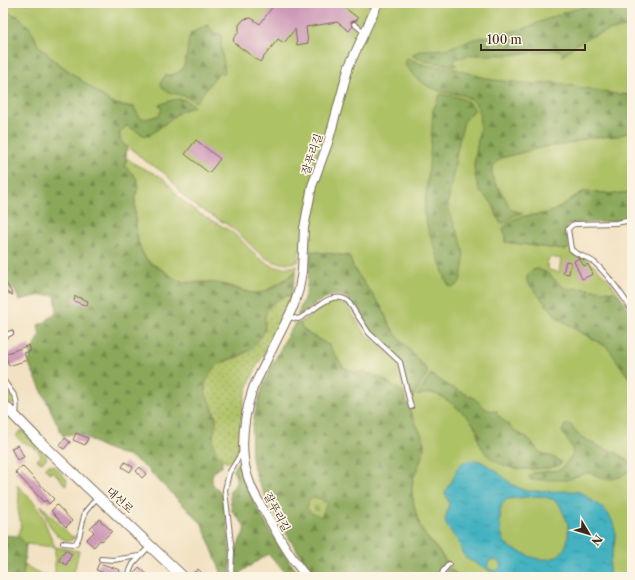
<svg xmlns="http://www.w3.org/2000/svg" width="635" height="580" font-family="'Libre Caslon Text','Noto Serif KR',serif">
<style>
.grass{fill:#adc165;stroke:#747642;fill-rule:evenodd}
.forest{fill:url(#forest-firs);stroke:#62683c}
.cemetery{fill:url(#cemetery-stones);stroke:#747642}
.park{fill:url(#park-dots);stroke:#747642}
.water{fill:url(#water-ripples);stroke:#406e70;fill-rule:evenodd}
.building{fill:#cd99b8}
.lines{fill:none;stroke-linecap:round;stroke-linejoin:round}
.service-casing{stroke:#7b6a58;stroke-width:6}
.minor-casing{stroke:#7b6a58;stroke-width:10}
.tertiary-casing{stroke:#7b6a58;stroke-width:12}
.service{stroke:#fff;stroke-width:4}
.minor{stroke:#fff;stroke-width:8}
.tertiary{stroke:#fff;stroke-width:10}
.labels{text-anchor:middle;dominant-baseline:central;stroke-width:3.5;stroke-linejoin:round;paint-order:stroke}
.street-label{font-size:11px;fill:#3b2a1e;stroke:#fcf5e5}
</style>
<defs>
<pattern id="forest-firs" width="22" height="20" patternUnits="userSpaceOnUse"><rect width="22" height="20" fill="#8aa75a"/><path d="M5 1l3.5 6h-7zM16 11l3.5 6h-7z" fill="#72884a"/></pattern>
<pattern id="cemetery-stones" width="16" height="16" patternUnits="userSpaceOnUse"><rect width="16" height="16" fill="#adc165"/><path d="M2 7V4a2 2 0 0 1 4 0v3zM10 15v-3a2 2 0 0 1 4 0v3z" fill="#8e9d53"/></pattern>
<pattern id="park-dots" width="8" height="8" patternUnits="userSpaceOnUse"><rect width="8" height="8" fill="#adc165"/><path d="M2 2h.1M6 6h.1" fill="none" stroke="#8e9d53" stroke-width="1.8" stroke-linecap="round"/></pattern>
<pattern id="water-ripples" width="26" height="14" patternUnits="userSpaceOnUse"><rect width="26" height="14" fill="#44b2c1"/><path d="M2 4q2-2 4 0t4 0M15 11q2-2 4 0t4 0" fill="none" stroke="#3a919c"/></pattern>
</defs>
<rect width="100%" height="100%" fill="#fcf5e5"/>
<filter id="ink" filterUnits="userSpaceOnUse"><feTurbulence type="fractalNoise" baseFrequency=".025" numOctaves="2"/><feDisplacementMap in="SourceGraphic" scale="8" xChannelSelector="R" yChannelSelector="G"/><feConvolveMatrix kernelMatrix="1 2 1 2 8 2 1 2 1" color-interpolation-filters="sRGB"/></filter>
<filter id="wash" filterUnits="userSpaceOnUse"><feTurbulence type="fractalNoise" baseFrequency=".012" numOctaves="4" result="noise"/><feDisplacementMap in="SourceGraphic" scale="16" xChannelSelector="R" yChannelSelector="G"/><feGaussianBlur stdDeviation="0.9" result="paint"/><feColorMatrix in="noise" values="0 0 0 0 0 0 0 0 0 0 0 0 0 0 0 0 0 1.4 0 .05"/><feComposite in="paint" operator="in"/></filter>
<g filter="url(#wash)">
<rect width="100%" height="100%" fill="#f2e2c3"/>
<g class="grass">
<path d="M3,3H632V192L613,194L588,191L580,193L558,208L549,213L524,216L503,230C507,234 506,237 505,242L564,250L569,248C592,262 607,275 621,297L614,292L577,288L569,289L563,287L547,273L527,282L557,317L573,328L607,347L611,352L632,382V577H461C451,571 448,563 441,554C436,547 429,540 424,533C417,523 411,497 412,486C413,472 425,458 424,445C424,441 422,437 420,433C411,415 406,411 416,391L398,338L387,320L383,309L359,276L353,267L349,256L299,250L298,262C288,263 277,265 268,259C255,252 247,240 236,231C221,219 202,212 187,199C177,190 172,178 160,170C151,164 143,161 136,153C131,148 123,146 120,139C117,132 125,129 127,124C130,119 132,113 134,107L123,106L112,103L55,61L38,45L31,29L18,16L3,11ZM551,257L561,259L559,272L549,270L547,264L548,260Z"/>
<path d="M127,158C138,168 152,171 164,179C171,185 175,194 182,200C197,215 216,221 233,233C246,243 255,258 270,265C278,269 288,267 297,266L296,271L287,278L262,293H251L227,285L205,282H183L173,278L166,272L148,261L142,252L138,241L136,224L135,198L137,191L135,177L125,166Z"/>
<path d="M334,300C350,302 354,319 363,331C373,343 391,350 398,365C402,373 403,384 404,393L384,380L365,371L356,373L343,367L329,345L309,334L302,328L300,323L326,304Z"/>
<polygon points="3,386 13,396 15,401 13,404 10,404 3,396"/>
<path d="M23,430L47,454L46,459L43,462H39L37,460L41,456C37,445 25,445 17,438V434Z"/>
<polygon points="49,465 55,466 67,480 66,486 53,471 50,474 45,468"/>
<polygon points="17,485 35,503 41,513 55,547 79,551 73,577 55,577 55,547 26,544 18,536 21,526 18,510 19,495"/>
<path d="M41,505L71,536L73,537L76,536C73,540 70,542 65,540C51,535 46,517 41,505Z"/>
<polygon points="24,565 47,577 23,577"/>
</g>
<g class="forest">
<path d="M597,3H632V26C604,31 582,36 562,57V52L560,50L506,55H470L455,59L454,62L456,66L423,61L413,56V54L422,50L445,49L475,39L523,29L562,13Z"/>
<path d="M3,11L18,16L31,29L38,45L55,61L112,103L123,106L134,107C141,122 143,120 159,115L162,108L159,105C172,100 180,95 193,105V107L181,111L149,136L143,135L127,126C114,134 120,140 127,148L125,166C129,171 137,176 138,183C139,189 135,195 135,201C135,218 135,249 149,262C153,266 159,268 164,271C170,275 175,280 182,282C193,285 205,281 216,283C228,285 239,291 251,293C267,295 284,281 296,271L291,296H285L265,316C269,344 246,354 224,361L212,408L217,423L215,432L218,454L222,459V467C216,469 211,473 212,480C212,487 217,487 221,492C222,494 223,498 224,500C229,525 231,552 230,577H219L221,572L202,524L146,468L133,458L110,450L97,444L88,438L76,433L63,436L29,364L31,351L40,336L38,325L45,322L57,311L55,295H41L19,300L15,291L7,286L3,278Z"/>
<path d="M208,25L214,33L221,34V44L225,72L224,75L220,71L196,102C193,101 191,98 187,97C177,93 167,95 161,85V81L166,75C192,76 184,48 191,33Z"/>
<path d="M407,58L425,65L451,68L493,80L537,84L548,83L552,82L617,94L632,95V131L618,136L589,138L564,145L543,147L502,158C484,169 494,183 504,196C507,201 508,206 512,210L523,213L515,215L504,223H500L492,203L480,192L475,176L474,165L480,128L479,111L476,104L472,100L462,95L439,91L429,87L416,78L405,65V59Z"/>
<path d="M440,94C452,96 469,97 475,110L469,115L464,122L460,136L448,202C449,219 460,233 463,250C465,257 463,265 462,272C461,281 460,286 450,287L446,280L428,229L424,213L430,156L433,110Z"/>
<path d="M588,191L613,194L632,192V219L620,221L569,224L567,227L569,248L564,250L505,242L506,236L503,229C513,212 534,218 549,212C564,208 573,194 588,191Z"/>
<path d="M311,251L349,256L353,267L359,276L383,309L387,320L393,331L428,371L425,378L411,400L402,363L390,348L373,335L364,324L347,298C330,288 314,306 301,315L297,316L306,293Z"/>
<path d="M538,269L547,273L563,287L569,289L577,288L614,292L621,297L632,313V382L611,352L607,347L573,328L557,317L527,282C526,273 530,270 538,269Z"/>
<path d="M296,323H300L302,328L309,334L329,345L343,367L356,373L365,371L384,380L404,393C407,400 409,409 412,416C416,425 423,434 424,444C425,456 414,471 412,484C411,497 417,521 423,532C430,543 440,551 447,564L441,571L439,577H317C301,558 289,539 277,517C270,504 261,490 256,476C244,437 257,394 275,360C281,348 287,333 296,323Z"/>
<path d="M431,374L449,386L474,398L486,409L493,411H498L496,413L514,430L530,440L539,452L555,458L562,463C555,469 544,468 535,469C514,471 488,465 479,442C477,437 478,431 475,427C470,417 446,397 435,394C429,392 423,394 417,396Z"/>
<path d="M568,424L571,425L574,430L580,436L602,448L615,452L632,464V469L620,477L612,479H604L591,473L583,474L567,480H531L529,476L533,473L558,470L562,468L568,460L572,457C575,443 565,441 562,431L565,425Z"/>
<path d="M239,461C244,488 258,510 272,534C281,549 290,564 302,577H290L268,554L241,572L242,577H233L236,548L244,532L245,528L243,524L232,511L229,491C237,486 238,478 233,471Z"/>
<polygon points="3,535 18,536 26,544 23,577 3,577"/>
<polygon points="448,567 454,573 461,577 443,577 446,570"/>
</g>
<polygon class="cemetery" points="314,497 328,501 321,517 310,512 307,508 308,501"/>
<path class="park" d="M285,296H291C280,333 251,365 243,404C241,416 241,452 234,460C231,462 229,462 226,461C219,458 213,448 213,441C213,433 217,426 216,418C213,402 200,395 208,378C216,360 226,363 242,355C250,351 256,345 261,337C266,330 265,325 265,317C266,306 277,300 285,296Z"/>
<path class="water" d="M474,460L480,461L495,470L513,485L526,491H577C585,493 589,499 596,503C635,530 601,561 611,577H571L567,575L564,577H500L478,564L467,559L462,552L459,543L446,525L445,520L449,503L445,493C446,488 449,486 452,481C458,468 456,462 474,460ZM537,496C547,497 559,499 562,510C564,515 568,521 568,527C571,556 549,567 525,554C519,551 511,549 506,544C501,538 500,525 500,517C500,509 501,503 508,499ZM490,560H492L498,561L501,566C498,573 490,572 487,566Z"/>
<g id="blocks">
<g class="building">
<polygon points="275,3 344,3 345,8 358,18 356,21 353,21 351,22 352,27 349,31 337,22 306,27 308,43 297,45 295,29 284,43 278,39 260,62 233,42 234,40 233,39 239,32 239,25 244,19 251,18 260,24"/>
<polygon points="196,140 220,159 209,173 185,154"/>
<polygon points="579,258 584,266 588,264 593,274 582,279 574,261"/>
<polygon points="566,261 571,262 569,274 563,273"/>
<polygon points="3,278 13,295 3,291"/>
<polygon points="75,296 88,301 87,306 74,301"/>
<polygon points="29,345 31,351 24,353 27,360 9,366 5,354"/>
<polygon points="76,433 88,438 85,445 73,440"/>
<polygon points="65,438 70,442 64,449 59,446"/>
<polygon points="18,445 24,457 17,460 11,448"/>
<polygon points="125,462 133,467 130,472 122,467"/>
<polygon points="22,466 54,499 49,504 46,500 44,502 15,472"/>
<polygon points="140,467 146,474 142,478 136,471"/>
<polygon points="57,505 72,521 66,527 51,511"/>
<polygon points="99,519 112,531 102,541 100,540 94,547 86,540 94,532 90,528"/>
<polygon points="65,550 72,554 66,565 59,560"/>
<polygon points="99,563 120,570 117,577 96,570"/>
<polygon points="139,567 150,577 131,577"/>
<polygon points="198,569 206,577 191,577"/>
</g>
</g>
</g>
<g filter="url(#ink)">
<use href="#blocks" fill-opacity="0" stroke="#7b6a58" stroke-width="1"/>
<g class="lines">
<g class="service-casing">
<g id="service">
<polyline points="354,24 364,32"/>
<path d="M632,220L616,223L575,224L572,225L568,229L571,249C576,255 588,257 595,263C610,277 621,293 632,310"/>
<path d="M289,317L298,319C312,314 331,288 348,301L369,333L400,362L411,407"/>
<polyline points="3,337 11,333"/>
<path d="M3,379C12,396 19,393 16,414"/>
<polyline points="63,543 73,544 76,543 79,537 85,512 95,500"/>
<polyline points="101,559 113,560 139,556"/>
<polyline points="127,577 133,564 146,550"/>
<polyline points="231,577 232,552 225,490 229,473 242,452"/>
<polyline points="441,577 443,571 449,564"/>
</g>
</g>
<g class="minor-casing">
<path id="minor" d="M307,577C292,560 281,541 270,521C264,510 256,498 251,486C238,455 243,419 253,388L294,305L299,289L302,271L304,228L312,186L328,143L349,66L378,3"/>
</g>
<g class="tertiary-casing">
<polyline id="tertiary" points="3,404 39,441 183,577"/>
</g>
<use href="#service" class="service"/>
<use href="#minor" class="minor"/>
<use href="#tertiary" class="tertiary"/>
</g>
</g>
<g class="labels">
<g class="street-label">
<text transform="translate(312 154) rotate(-71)">잘푸리길</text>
<text transform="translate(120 500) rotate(43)">대선로</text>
<text transform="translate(277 512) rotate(62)">잘푸리길</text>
</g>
</g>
<rect width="635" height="580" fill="none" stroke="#fcf5e5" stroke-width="16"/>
<g transform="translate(589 534) rotate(128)" stroke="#fcf5e5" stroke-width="3" paint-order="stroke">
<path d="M0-3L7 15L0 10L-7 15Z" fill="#3b2a1e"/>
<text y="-6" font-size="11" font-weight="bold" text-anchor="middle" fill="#3b2a1e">N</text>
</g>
<path d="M481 44v6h104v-6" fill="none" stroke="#3b2a1e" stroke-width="2"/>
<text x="487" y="44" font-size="12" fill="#3b2a1e" stroke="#fcf5e5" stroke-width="3" paint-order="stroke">100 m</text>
</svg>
